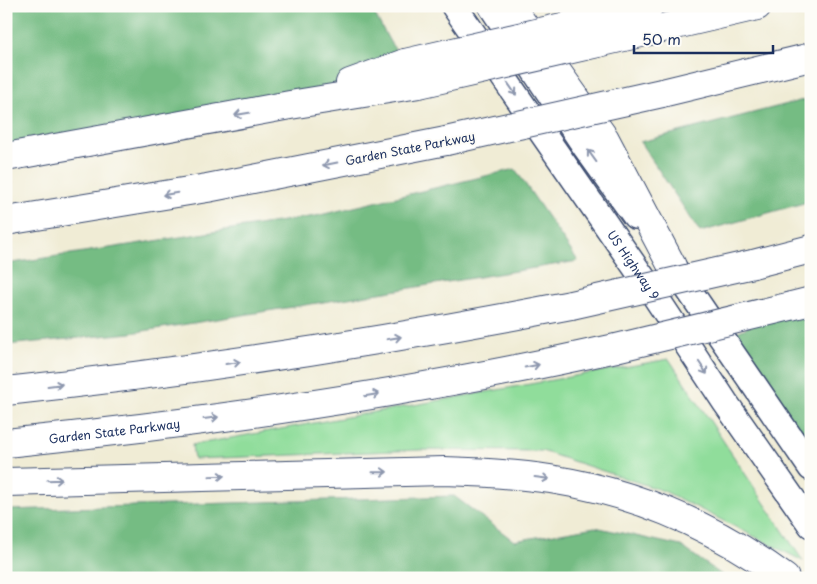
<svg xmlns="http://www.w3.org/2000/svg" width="817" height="584" font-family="'Playpen Sans',sans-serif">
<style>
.green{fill:#90dd9b;stroke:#56867c}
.forest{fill:#74bc83;stroke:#487670}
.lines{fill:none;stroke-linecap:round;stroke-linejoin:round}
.trunk-casing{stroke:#3b4b70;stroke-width:28}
.motorway-casing{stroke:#3b4b70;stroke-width:30}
.trunk{stroke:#fff;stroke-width:25}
.motorway{stroke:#fff;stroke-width:28}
.motorway-bridge-casing{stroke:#3b4b70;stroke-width:30;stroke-linecap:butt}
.motorway-bridge{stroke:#fff;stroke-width:28}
.oneway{stroke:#8d97ae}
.labels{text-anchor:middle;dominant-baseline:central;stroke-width:4;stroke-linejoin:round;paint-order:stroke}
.street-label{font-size:12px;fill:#1b2f5e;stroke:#fdfcf7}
</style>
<rect width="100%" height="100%" fill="#fdfcf7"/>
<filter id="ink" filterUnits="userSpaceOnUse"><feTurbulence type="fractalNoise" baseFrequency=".02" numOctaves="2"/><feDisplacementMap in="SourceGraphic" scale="10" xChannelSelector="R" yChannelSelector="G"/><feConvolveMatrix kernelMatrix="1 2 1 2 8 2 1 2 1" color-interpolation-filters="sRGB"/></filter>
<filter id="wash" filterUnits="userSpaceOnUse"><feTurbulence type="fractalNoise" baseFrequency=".0096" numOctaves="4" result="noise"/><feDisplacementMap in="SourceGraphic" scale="20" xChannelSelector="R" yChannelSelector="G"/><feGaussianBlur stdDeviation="1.12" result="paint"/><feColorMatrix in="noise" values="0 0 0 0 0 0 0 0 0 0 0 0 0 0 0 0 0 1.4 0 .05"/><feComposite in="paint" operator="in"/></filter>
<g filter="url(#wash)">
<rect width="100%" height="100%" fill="#f0ecd5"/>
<polygon class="green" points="669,359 803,561 664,491 542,451 420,450 194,459 192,445"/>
<g class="forest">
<polygon points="6,6 372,6 372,9 390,42 405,63 290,105 6,157"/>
<polygon points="811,98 811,201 700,232 640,142"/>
<polygon points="515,169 578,261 131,333 6,345 6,264 316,216"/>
<polygon points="811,301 811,468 723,339 791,306"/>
<polygon points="454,496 514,541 595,527 681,546 726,578 6,578 6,510"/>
</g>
</g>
<g filter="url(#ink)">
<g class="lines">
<g class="trunk-casing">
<g id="trunk">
<path id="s1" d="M454,6L645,281L725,402L811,525"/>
<polyline points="491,6 586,148 635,216"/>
<polyline points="671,264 811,468"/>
</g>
</g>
<g class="motorway-casing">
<g id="motorway">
<polyline points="510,6 605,139 672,266"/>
<polyline points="584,22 649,6"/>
<polyline points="598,43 757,6"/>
<polyline points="350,83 405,63"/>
<polyline points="662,93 811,57"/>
<polyline points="6,157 290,105 419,84"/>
<polyline points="6,221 207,188 446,141"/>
<polyline points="753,264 811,249"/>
<polyline points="791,306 811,301"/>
<path d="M6,391C196,371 384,341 571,305"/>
<path id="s2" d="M6,443C211,422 415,393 616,348"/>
<path d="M6,482L444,471C479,472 515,474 550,479C635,492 715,527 785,578"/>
</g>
</g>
<use href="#trunk" class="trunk"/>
<use href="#motorway" class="motorway"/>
<g class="motorway-bridge-casing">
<g id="motorway-bridge">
<polyline points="405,63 584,22"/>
<polyline points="419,84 598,43"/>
<polyline points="446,141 662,93"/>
<polyline points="571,305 753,264"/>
<polyline points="616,348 791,306"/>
</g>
</g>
<use href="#motorway-bridge" class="motorway-bridge"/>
</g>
<defs><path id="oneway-shaft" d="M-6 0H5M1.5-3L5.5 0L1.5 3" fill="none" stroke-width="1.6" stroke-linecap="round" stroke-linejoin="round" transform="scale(1.25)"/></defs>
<g class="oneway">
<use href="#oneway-shaft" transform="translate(512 89) rotate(55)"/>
<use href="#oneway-shaft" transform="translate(242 114) rotate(170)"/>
<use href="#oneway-shaft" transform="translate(592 156) rotate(-126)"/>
<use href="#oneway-shaft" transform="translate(330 164) rotate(169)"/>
<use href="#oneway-shaft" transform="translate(170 194) rotate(171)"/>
<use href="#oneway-shaft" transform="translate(394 338) rotate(-10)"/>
<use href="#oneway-shaft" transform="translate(233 363) rotate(-8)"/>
<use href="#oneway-shaft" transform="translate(532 366) rotate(-11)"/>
<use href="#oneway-shaft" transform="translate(703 368) rotate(56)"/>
<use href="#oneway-shaft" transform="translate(55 385) rotate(-7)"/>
<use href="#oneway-shaft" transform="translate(372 395) rotate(-9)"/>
<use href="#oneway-shaft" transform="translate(211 418) rotate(-7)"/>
<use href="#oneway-shaft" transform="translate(380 472) rotate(-1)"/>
<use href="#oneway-shaft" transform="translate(217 476) rotate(-2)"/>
<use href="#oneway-shaft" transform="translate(542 478) rotate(7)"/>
<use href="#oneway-shaft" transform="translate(55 480) rotate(-2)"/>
</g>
</g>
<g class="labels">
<g class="street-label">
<text transform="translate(410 148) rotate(-11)">Garden State Parkway</text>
<text stroke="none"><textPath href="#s1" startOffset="315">US Highway 9</textPath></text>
<text stroke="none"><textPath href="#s2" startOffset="109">Garden State Parkway</textPath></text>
</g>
</g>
<rect width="817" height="584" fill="none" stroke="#fdfcf7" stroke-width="25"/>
<path d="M634 45v8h139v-8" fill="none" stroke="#1b2f5e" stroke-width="2.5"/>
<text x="642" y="45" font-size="15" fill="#1b2f5e" stroke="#fdfcf7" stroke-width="4" paint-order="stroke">50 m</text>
</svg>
